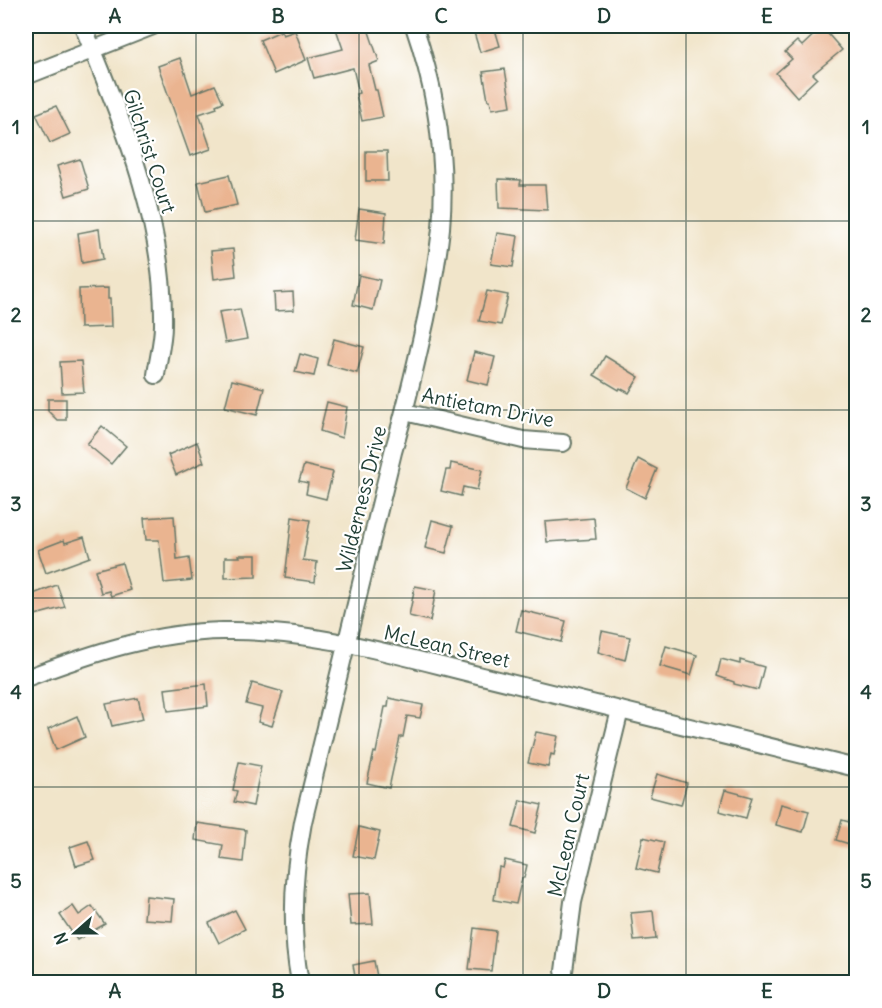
<svg xmlns="http://www.w3.org/2000/svg" width="882" height="1008" font-family="Delius,sans-serif">
<style>
.building{fill:#eab490}
.lines{fill:none;stroke-linecap:round;stroke-linejoin:round}
.street-casing{stroke:#687868;stroke-width:20}
.street{stroke:#fff;stroke-width:16}
.grid{fill:none;stroke:#1f3d34;stroke-width:1.5;stroke-opacity:0.55}
.labels{text-anchor:middle;dominant-baseline:central;stroke-width:4.5;stroke-linejoin:round;paint-order:stroke}
.street-label{font-size:20px;fill:#1f3d34;stroke:#fff}
.neatline{fill:none;stroke:#1f3d34;stroke-width:2}
.grid-label{font-size:20px;text-anchor:middle;font-weight:bold;fill:#1f3d34}
</style>
<rect width="100%" height="100%" fill="#fff"/>
<filter id="ink" filterUnits="userSpaceOnUse"><feTurbulence type="fractalNoise" baseFrequency=".0167" numOctaves="2"/><feDisplacementMap in="SourceGraphic" scale="12" xChannelSelector="R" yChannelSelector="G"/><feConvolveMatrix kernelMatrix="1 2 1 2 8 2 1 2 1" color-interpolation-filters="sRGB"/></filter>
<filter id="wash" filterUnits="userSpaceOnUse"><feTurbulence type="fractalNoise" baseFrequency=".008" numOctaves="4" result="noise"/><feDisplacementMap in="SourceGraphic" scale="24" xChannelSelector="R" yChannelSelector="G"/><feGaussianBlur stdDeviation="1.35" result="paint"/><feColorMatrix in="noise" values="0 0 0 0 0 0 0 0 0 0 0 0 0 0 0 0 0 1.4 0 .05"/><feComposite in="paint" operator="in"/></filter>
<g filter="url(#wash)">
<rect width="100%" height="100%" fill="#f1e5ca"/>
<g id="blocks">
<g class="building">
<polygon points="335,26 367,26 379,61 369,65 375,90 377,90 383,117 362,121 356,94 359,93 353,68 314,78 308,58 343,49"/>
<polygon points="472,26 494,26 500,46 480,52"/>
<polygon points="822,27 842,50 813,74 817,78 797,97 776,73 792,59 785,52 797,41 802,46"/>
<polygon points="281,31 283,35 295,31 306,60 274,74 260,40"/>
<polygon points="180,58 192,94 215,85 223,102 216,105 217,108 199,114 211,149 190,156 158,66"/>
<polygon points="505,69 511,106 492,109 490,100 488,100 483,72"/>
<polygon points="56,106 70,134 50,143 36,114"/>
<polygon points="366,151 387,151 388,181 366,181"/>
<polygon points="80,159 89,189 66,196 57,166"/>
<polygon points="229,175 237,205 205,212 198,182"/>
<polygon points="498,179 521,180 520,185 545,185 547,210 499,208"/>
<polygon points="359,209 386,213 384,244 355,240"/>
<polygon points="99,229 103,259 82,263 78,233"/>
<polygon points="497,233 518,236 513,267 491,264"/>
<polygon points="233,249 236,276 214,279 211,251"/>
<polygon points="359,275 380,280 373,310 353,305"/>
<polygon points="108,288 108,299 110,299 111,327 80,328 79,289"/>
<polygon points="487,291 508,295 501,325 479,321"/>
<polygon points="293,292 294,310 275,311 274,293"/>
<polygon points="240,309 247,339 225,343 219,312"/>
<polygon points="334,339 364,347 357,373 327,365"/>
<polygon points="474,352 495,357 488,385 467,380"/>
<polygon points="300,354 318,359 314,376 295,372"/>
<polygon points="605,356 639,377 629,393 620,388 619,390 594,375"/>
<polygon points="81,361 84,392 62,393 60,362"/>
<polygon points="232,380 264,388 257,415 225,407"/>
<polygon points="48,399 66,399 66,420 57,420 48,411"/>
<polygon points="327,402 347,407 342,438 320,431"/>
<polygon points="102,426 126,446 111,464 87,444"/>
<polygon points="197,442 204,462 176,475 168,455"/>
<polygon points="638,459 657,469 645,498 626,488"/>
<polygon points="451,463 482,470 477,490 463,487 461,496 441,491 446,470 450,470"/>
<polygon points="304,465 333,472 326,499 306,494 308,483 299,481"/>
<polygon points="174,516 177,560 189,558 192,580 164,583 159,540 146,540 144,518"/>
<polygon points="292,517 310,520 303,560 317,562 315,582 285,578"/>
<polygon points="594,518 596,539 547,542 545,522"/>
<polygon points="432,520 453,526 446,553 425,548"/>
<polygon points="84,537 90,557 46,573 38,550 64,540 65,543"/>
<polygon points="239,555 256,555 256,577 225,578 225,557 240,557"/>
<polygon points="122,563 130,590 111,596 109,591 101,593 95,570"/>
<polygon points="57,585 65,607 35,615 28,596"/>
<polygon points="415,586 436,590 430,621 409,616"/>
<polygon points="521,610 566,621 561,642 516,631"/>
<polygon points="602,631 630,637 625,660 598,652"/>
<polygon points="666,646 697,655 691,675 660,666"/>
<polygon points="721,659 740,664 740,660 764,667 758,690 734,684 734,682 717,676"/>
<polygon points="252,683 283,692 272,726 258,722 262,708 246,704"/>
<polygon points="206,684 208,706 168,711 165,689"/>
<polygon points="138,698 143,719 112,726 106,704"/>
<polygon points="389,698 423,705 420,718 407,716 403,737 400,737 389,788 367,783 374,752 376,753 385,707 388,707"/>
<polygon points="77,716 85,737 56,750 48,729"/>
<polygon points="536,732 558,736 554,755 551,754 548,767 528,763"/>
<polygon points="239,762 261,766 253,806 234,802 237,791 233,790"/>
<polygon points="657,774 687,783 681,805 650,797"/>
<polygon points="725,790 752,797 746,818 719,811"/>
<polygon points="520,800 542,805 535,833 513,827"/>
<polygon points="781,804 809,811 803,832 776,825"/>
<polygon points="842,820 856,824 856,846 836,840"/>
<polygon points="197,823 246,830 243,862 221,859 223,845 195,840"/>
<polygon points="359,827 380,832 374,860 353,856"/>
<polygon points="643,837 664,842 657,873 636,868"/>
<polygon points="88,841 95,860 76,866 70,847"/>
<polygon points="505,860 527,865 524,878 522,878 516,904 494,900 499,867 503,868"/>
<polygon points="370,893 373,924 351,925 348,894"/>
<polygon points="146,896 174,899 172,921 144,919"/>
<polygon points="73,906 79,915 92,906 105,924 77,940 60,915"/>
<polygon points="235,910 245,929 219,943 209,923"/>
<polygon points="653,911 656,939 634,941 631,913"/>
<polygon points="474,928 496,931 491,971 469,969"/>
<polygon points="374,961 378,982 356,982 353,965"/>
</g>
</g>
</g>
<g filter="url(#ink)">
<use href="#blocks" fill-opacity="0" stroke="#687868" stroke-width="1.5"/>
<g class="lines">
<g class="street-casing">
<g id="street">
<path d="M83,26C122,122 165,220 163,325C163,342 158,359 156,375"/>
<polyline points="26,76 153,26"/>
<polyline points="405,412 523,440 563,443"/>
<path d="M26,678C90,654 154,632 223,631C312,629 400,656 486,677C610,707 733,738 856,768"/>
<polyline points="564,971 573,902 620,710"/>
<path d="M300,982C290,930 293,875 303,822L393,452C406,408 416,364 426,319C432,289 438,259 441,228C447,160 436,90 414,26"/>
</g>
</g>
<use href="#street" class="street"/>
</g>
</g>
<path class="grid" d="M196,26V982M359,26V982M523,26V982M686,26V982M26,221H856M26,410H856M26,598H856M26,787H856"/>
<g class="labels">
<g class="street-label">
<text transform="translate(150 151) rotate(72)">Gilchrist Court</text>
<text transform="translate(488 407) rotate(11)">Antietam Drive</text>
<text transform="translate(361 499) rotate(-76)">Wilderness Drive</text>
<text transform="translate(447 646) rotate(13)">McLean Street</text>
<text transform="translate(568 835) rotate(-77)">McLean Court</text>
</g>
</g>
<rect width="882" height="1008" fill="none" stroke="#fff" stroke-width="66"/>
<g transform="translate(75 933) rotate(249)" stroke="#ffffff" stroke-width="4.5" paint-order="stroke">
<path d="M0-4.5L10 22L0 15L-10 22Z" fill="#1f3d34"/>
<text y="-9" font-size="16" font-weight="bold" text-anchor="middle" fill="#1f3d34">N</text>
</g>
<rect x="33" y="33" width="816" height="942" class="neatline"/>
<g class="grid-label">
<text x="115" y="23">A</text>
<text x="278" y="23">B</text>
<text x="441" y="23">C</text>
<text x="604" y="23">D</text>
<text x="767" y="23">E</text>
<text x="16" y="134">1</text>
<text x="866" y="134">1</text>
<text x="16" y="322">2</text>
<text x="866" y="322">2</text>
<text x="16" y="511">3</text>
<text x="866" y="511">3</text>
<text x="16" y="699">4</text>
<text x="866" y="699">4</text>
<text x="16" y="888">5</text>
<text x="866" y="888">5</text>
<text x="115" y="998">A</text>
<text x="278" y="998">B</text>
<text x="441" y="998">C</text>
<text x="604" y="998">D</text>
<text x="767" y="998">E</text>
</g>
</svg>
